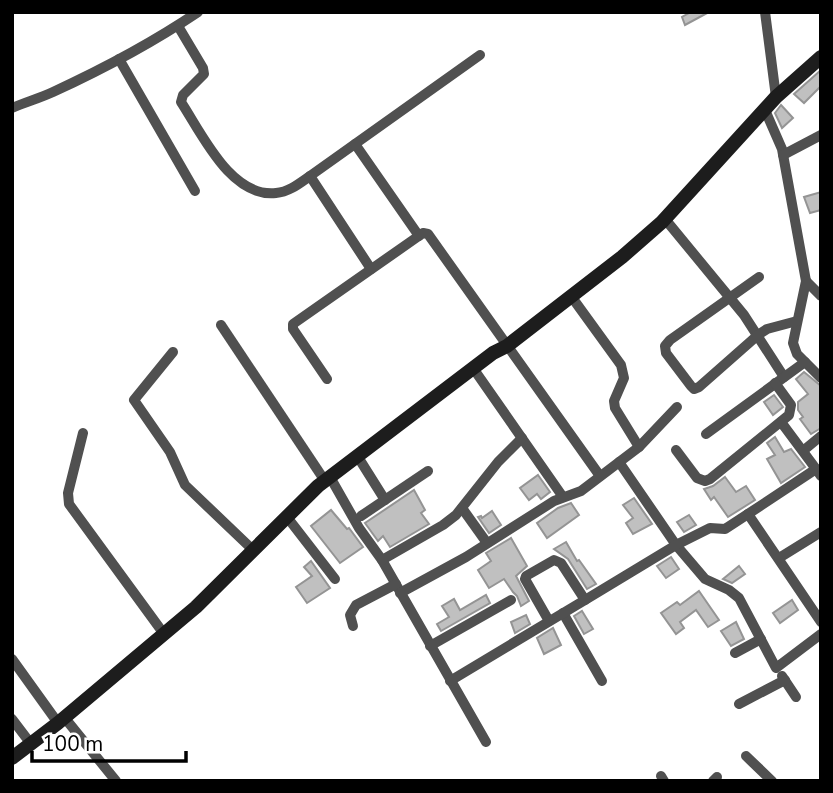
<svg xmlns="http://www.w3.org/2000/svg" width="833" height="793" font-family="'Nunito Sans',sans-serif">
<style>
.building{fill:#c0c0c0;stroke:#949494;stroke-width:2}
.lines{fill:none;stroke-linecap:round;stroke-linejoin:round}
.street{stroke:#505050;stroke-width:10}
.secondary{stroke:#1d1d1d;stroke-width:14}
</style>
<rect width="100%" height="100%" fill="#fff"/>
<g class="building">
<polygon points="691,12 709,12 685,25 682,17"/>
<polygon points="821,70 821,86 804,103 794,94"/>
<polygon points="781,105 793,118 782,128 775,113"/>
<polygon points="821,192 821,210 810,213 804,197"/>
<polygon points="804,372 821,386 821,428 811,434 800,419 803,417 798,410 798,402 808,394 796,379"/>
<polygon points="774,395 783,407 773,415 764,402"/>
<polygon points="775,437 784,452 791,449 805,467 781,483 767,459 775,455 767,443"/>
<polygon points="538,475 550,492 541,499 537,494 529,500 520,488"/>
<polygon points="725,477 736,492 746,486 755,500 728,517 714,497 711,500 704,489 713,486"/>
<polygon points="414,490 425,510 421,513 429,524 390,547 383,536 378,541 365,523"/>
<polygon points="634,498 652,524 633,534 626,523 633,518 623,505"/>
<polygon points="571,503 579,515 547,538 537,523 558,508"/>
<polygon points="331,510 347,529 349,528 363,547 340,563 311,526"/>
<polygon points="492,511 501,525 489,533 478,517 481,516 482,518"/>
<polygon points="689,515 696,525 684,532 677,522"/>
<polygon points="511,538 527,566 516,576 529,601 521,606 517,596 513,592 504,579 489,588 478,570 491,561 486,553"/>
<polygon points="566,542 577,561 579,560 596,584 587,589 568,559 554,549"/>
<polygon points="671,557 679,569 666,578 657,566"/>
<polygon points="311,561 330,588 307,603 296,587 312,576 304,567"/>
<polygon points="739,566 745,574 732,583 723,579"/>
<polygon points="699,591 719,620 708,627 696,610 680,622 684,628 676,634 661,613 677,602 680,605"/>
<polygon points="486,595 490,603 441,631 437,624 449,617 442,606 454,599 460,610"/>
<polygon points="792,600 798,610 780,623 773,613"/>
<polygon points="582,611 593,629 584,634 574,616"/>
<polygon points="526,615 530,624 515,633 511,622"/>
<polygon points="736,622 744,639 731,646 721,631"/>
<polygon points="553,628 561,645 544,654 537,638"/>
</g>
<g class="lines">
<g class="street">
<polyline points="765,12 776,97"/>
<path d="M178,26L203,68L204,74L183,95L181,102C202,134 231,198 276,193C289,192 300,183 310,176L480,55"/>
<polyline points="119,59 195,191"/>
<path d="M12,108C26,102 40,98 53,92C103,69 152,43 198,12"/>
<polyline points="765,110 782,149 806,281 793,343 797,354 821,378"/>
<polyline points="355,144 419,236"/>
<polyline points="783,155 821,135"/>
<polyline points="310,176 371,269"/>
<polyline points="665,219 744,315 784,377"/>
<polyline points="759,277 670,340 665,346 666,353 691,386 694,389 699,387 758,335 767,329 797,321"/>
<polyline points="806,281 821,296"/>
<polyline points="571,296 621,365 624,378 614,401 615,408 639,447"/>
<polyline points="221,325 325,481"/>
<polyline points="173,352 134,400 170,452 185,485 254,551"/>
<polyline points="473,368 563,497"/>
<polyline points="327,379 293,329 293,324 423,233 428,234 600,476"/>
<polyline points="781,422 816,469"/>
<polyline points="83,433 68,493 69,504 164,634"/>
<polyline points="706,434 805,362"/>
<polyline points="676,450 697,478 705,481 710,479 789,415 791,405 775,383"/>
<polyline points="804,450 821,436"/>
<polyline points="358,457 385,500"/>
<polyline points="619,462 676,545 705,579 729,590 739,598 776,668 821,634"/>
<polyline points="821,476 816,469 748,514 821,622"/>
<polyline points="330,477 359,528 382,560 486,742"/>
<polyline points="462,508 487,543"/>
<polyline points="361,516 428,471"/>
<polyline points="287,517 335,579"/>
<polyline points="779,558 821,532"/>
<polyline points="382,560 443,525 456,515 498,462 522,438"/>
<polyline points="400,593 466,557 554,501 581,491 639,447 677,407"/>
<polyline points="563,613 602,681"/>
<polyline points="549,621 525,579 526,576 554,560 561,563 585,600 676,545 710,528 725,529 748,514"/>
<polyline points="353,626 350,615 356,605 396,584"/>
<polyline points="430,646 511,600"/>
<polyline points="735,653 761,639"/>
<polyline points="12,659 58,723"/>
<polyline points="782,676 796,697"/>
<polyline points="450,681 585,600"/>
<polyline points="739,704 785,680"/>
<polyline points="64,717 116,781"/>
<polyline points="12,719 31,744"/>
<polyline points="746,756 772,781"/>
<polyline points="661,776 664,781"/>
<polyline points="713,781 717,777"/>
</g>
<polyline class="secondary" points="12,758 58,723 196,607 318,486 493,353 507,346 622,257 662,222 776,97 821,57"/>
</g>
<rect width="833" height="793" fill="none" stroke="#000000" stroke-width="28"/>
<path d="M32 751v10h154v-10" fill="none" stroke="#000000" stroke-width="3.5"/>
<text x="42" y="751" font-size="21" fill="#000000" stroke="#ffffff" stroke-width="5" paint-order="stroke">100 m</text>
</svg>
